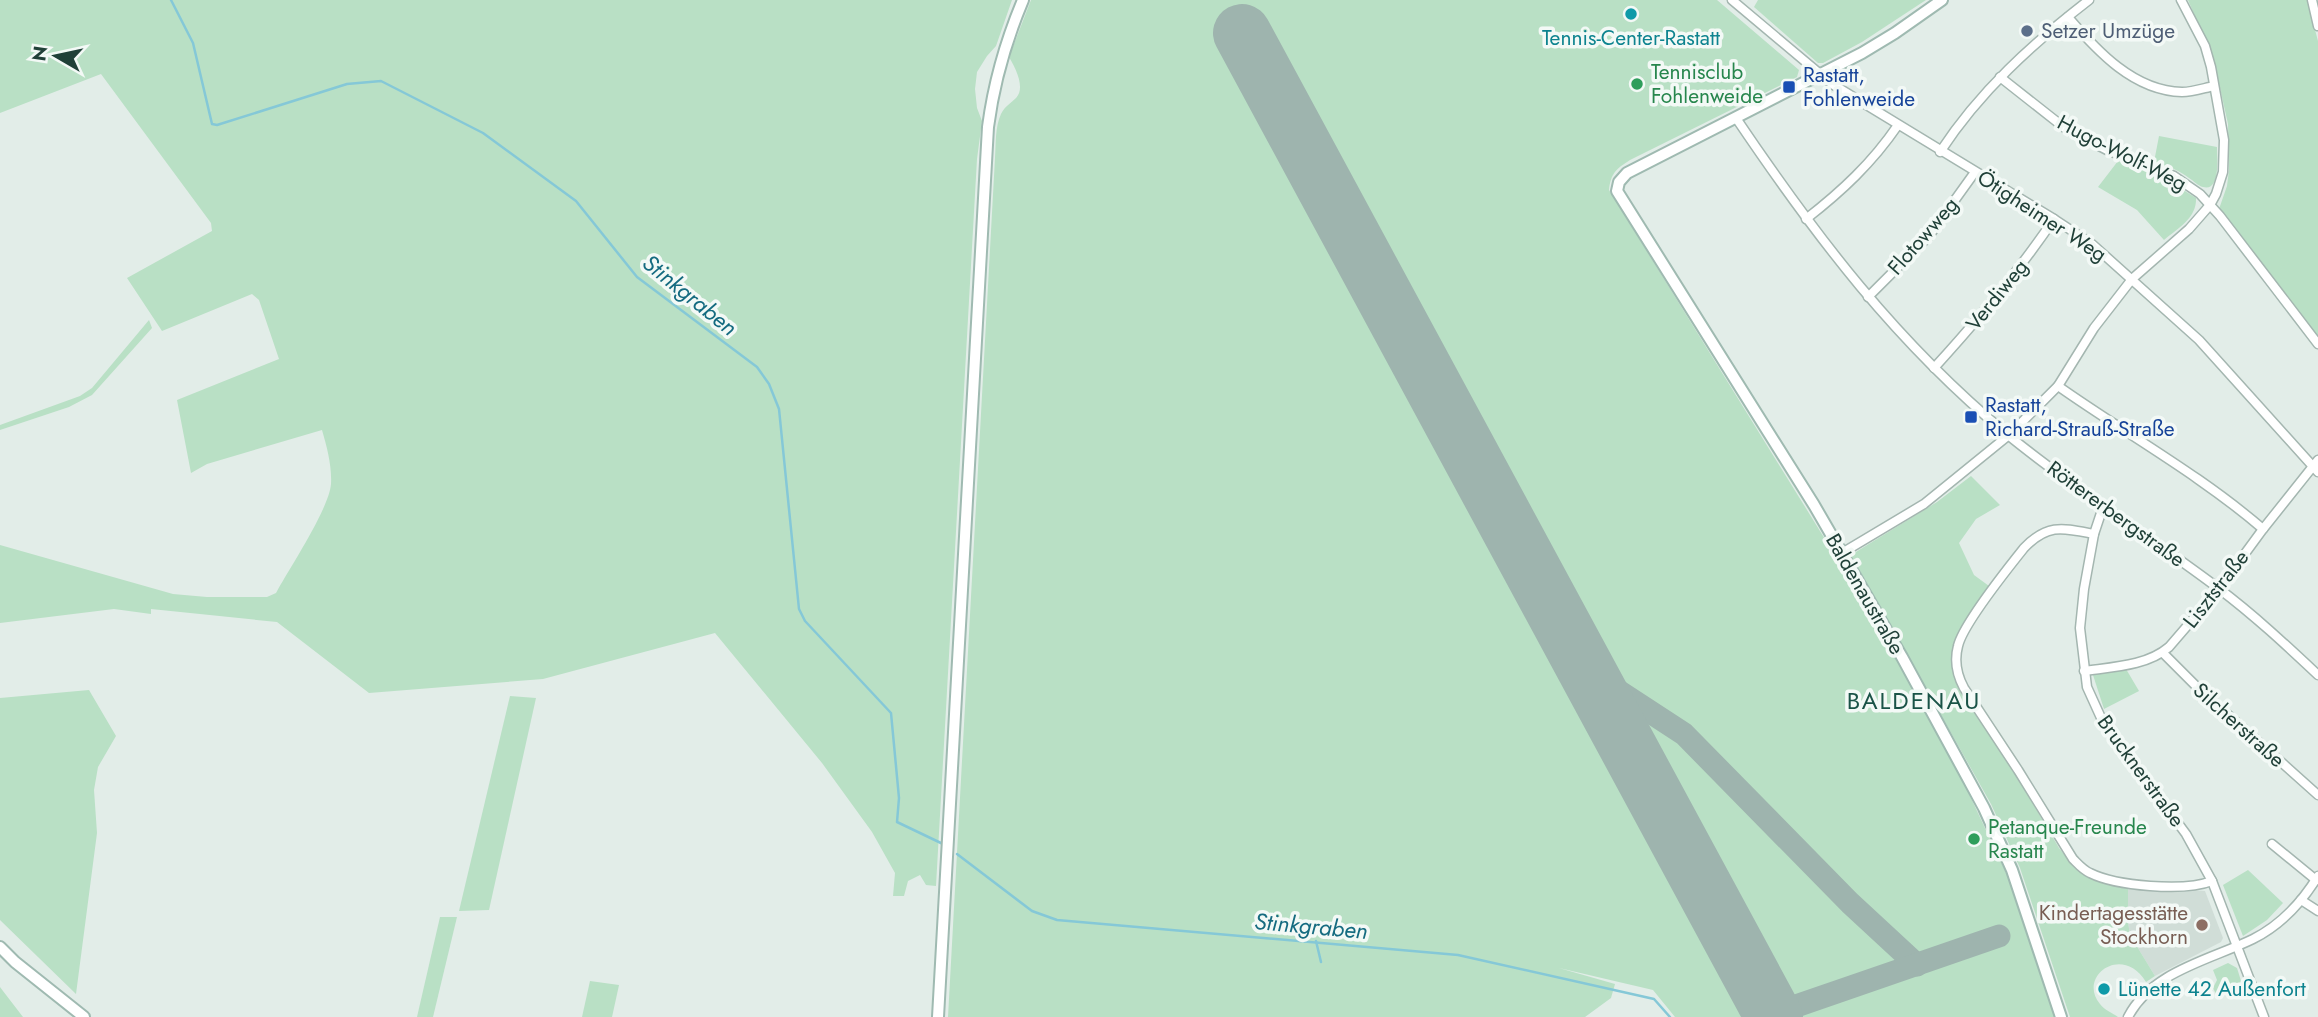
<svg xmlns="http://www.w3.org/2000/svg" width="2318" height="1017" font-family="Jost,sans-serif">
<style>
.built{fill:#d0ddd7}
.green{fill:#b9e0c5}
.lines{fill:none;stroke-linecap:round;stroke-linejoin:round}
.stream{stroke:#85c8d7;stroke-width:2.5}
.taxiway{stroke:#9eb4ae;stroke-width:23}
.runway{stroke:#9eb4ae;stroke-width:58}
.street-casing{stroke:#a4b6b0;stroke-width:11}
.secondary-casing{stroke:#9fbab1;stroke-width:14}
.street{stroke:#fff;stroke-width:8}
.secondary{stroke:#fff;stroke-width:10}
.culture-dot{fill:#0f9aa8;stroke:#f3f9f6;stroke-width:2.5}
.service-dot{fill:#5c6f8a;stroke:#f3f9f6;stroke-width:2.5}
.leisure-dot{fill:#2e9e5b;stroke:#f3f9f6;stroke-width:2.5}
.transit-dot{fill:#1a4fb4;stroke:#f3f9f6;stroke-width:2.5}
.education-dot{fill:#8d6e63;stroke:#f3f9f6;stroke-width:2.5}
.labels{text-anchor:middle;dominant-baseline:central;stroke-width:7;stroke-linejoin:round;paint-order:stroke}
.service-label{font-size:21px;fill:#4e5e75;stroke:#f3f9f6;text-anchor:start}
.culture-label{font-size:21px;fill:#0d838f;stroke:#f3f9f6}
.leisure-label{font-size:21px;fill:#27864d;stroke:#f3f9f6;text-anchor:start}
.transit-label{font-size:21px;fill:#164399;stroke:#f3f9f6;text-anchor:start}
.street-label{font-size:21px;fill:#204038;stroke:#f3f9f6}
.education-label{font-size:21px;fill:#785e54;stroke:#f3f9f6;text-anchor:end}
.water-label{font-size:23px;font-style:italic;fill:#156b80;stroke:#f3f9f6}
.quarter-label{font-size:24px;letter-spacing:2px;fill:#1a5347;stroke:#f3f9f6}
</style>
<rect width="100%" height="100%" fill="#e2ede8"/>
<polygon class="built" points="2128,886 2205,891 2223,938 2221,942 2155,976 2130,935 2128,922"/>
<g class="green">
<path d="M0,0H1012L996,46L987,56L977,72L975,89L977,108L982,121L977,159L936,886L926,885L920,875L908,881L904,896H893L895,873L872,832L822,763L715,633L543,679L369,693L277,622L151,609V614L114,609L0,623V545L173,594L207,597H267L276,593C289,569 329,509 331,484C332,466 327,447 322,430L207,464L191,473L177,400L279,359L259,300L252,294L162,331L127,278L212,231L211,223L101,74L0,113Z"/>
<path d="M1031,0H1717L1799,70L1797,77L1630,160C1616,169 1611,173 1609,190L1880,628L1955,764L2007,875L2056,1017H1675L1653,990L1559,968L1615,984L1611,998L1585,1017H948L995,158C996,143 995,127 1001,114C1005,106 1011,103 1016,98C1026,88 1015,67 1009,57Z"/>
<polygon points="1758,0 1926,0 1862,42 1823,63 1818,63 1754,7"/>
<polygon points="2188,0 2307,0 2318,41 2318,339 2219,209 2227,186 2229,170 2228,124 2214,61"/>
<path d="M2159,136L2217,147C2217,157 2221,192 2203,187C2198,186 2194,181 2189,178C2179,170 2167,166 2154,162Z"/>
<path d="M2118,161L2158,174L2196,198C2197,218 2178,228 2164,240L2137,210L2098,187Z"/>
<polygon points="149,320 152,328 92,395 69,407 0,430 0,425 80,396 92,388"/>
<path d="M1971,476L2000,505L1976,519L1959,543L1974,575L1989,586C1967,619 1943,643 1957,684L2018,778L2059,848L2071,863L2092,879L2128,886V922L2130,935L2155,976L2146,982C2122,943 2077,977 2100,1004C2104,1010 2113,1013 2118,1017H2070L2020,868L1991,804L1851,555L1937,502Z"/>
<polygon points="2126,669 2139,691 2104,709 2093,675"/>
<polygon points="89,690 116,736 98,767 94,790 97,833 76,994 0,920 0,698"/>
<polygon points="510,696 536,698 489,910 459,911"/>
<polygon points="2248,870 2283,903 2267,920 2243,936 2223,885"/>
<polygon points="440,917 457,917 433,1017 417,1017"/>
<polygon points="2228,963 2237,968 2242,984 2216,994 2213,988 2217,980 2213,970"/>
<polygon points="590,981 619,985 612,1017 582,1017"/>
<polygon points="0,987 3,991 23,1017 0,1017"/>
</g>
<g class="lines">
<g class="stream">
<polyline points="171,0 193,43 212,124 217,125 347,84 381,81 483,133 576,201 637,277 757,367 769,384 779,409 799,609 805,621 891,713 899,798 897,822 943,844"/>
<polyline points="957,854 1032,911 1057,920 1458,955 1654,999 1670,1017"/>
<polyline points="1316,941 1321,962"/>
</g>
<g class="taxiway">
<polyline points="1586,670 1684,734 1850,903 1917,965"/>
<polyline points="1773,1014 1999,936"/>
</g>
<polyline class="runway" points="1242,33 1774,1017"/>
<g class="street-casing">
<g id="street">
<polyline points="1732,0 1832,84 2054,219 2092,244 2199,340 2318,472"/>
<polyline points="2312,0 2318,26"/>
<path d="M2068,17C2097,51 2134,91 2182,92C2193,92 2204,88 2214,86"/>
<polyline points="2000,77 2066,129 2107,150 2174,176 2200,194 2220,216 2318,344"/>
<path d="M1736,118C1817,238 1896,342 2008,435C2075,490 2149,536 2218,588C2254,615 2286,645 2318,675"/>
<path d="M1940,152C1980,91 2032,44 2089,0"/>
<path d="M1806,219C1842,191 1872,163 1898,125"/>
<polyline points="1868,297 1929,236 1975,172"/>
<path d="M1934,368C1978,320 2018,272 2054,219"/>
<path d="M2058,386C2126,434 2199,474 2263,529"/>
<polyline points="2103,507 2094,534 2084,589 2080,628 2087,687 2102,720 2186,834 2212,881 2264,1017"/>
<path d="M2094,534C2063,528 2048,523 2024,548C2008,568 1963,624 1958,646C1954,661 1957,675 1964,688L2018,770L2073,859C2078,864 2083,870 2090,873C2116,886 2184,892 2212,881"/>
<polyline points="1842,553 1924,504 2009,435 2058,386 2094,328 2132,279 2189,229 2210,205 2216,194 2223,172 2224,140 2211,67 2205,46 2181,0"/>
<polyline points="2163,653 2197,687 2318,795"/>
<path d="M2084,671C2112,667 2147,666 2169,647L2219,589L2263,529L2318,460"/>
<polyline points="2272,844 2316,880"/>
<polyline points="2301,900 2318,911"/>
<path d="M2128,1017C2152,971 2210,960 2253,939C2281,925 2302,902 2318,876"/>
</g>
</g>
<g class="secondary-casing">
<g id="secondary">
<polyline points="1942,0 1895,33 1862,53 1627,173 1619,182 1617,191 1814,505 1902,657 1984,808 2012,870 2061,1017"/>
<polyline points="0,947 15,962 84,1017"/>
<path d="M938,1017L988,127C994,81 1005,43 1023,0"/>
</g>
</g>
<use href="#street" class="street"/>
<use href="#secondary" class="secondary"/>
</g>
<g class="culture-dot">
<circle cx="1631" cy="14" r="7"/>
<circle cx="2104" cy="989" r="7"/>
</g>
<circle class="service-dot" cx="2027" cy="31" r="7"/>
<g class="leisure-dot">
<circle cx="1637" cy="84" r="7"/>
<circle cx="1974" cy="839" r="7"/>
</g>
<g class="transit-dot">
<rect x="1782" y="80" width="14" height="14" rx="3.5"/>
<rect x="1964" y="410" width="14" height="14" rx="3.5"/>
</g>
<circle class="education-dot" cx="2202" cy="925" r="7"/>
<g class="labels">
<g class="service-label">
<text x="2041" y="31">Setzer Umzüge</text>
</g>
<g class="culture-label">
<text x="1631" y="38">Tennis-Center-Rastatt</text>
<text x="2118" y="989" text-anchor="start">Lünette 42 Außenfort</text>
</g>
<g class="leisure-label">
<text x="1651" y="72">Tennisclub<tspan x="1651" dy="24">Fohlenweide</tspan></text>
<text x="1988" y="827">Petanque-Freunde<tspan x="1988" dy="24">Rastatt</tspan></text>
</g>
<g class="transit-label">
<text x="1803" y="75">Rastatt,<tspan x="1803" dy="24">Fohlenweide</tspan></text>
<text x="1985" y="405">Rastatt,<tspan x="1985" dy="24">Richard-Strauß-Straße</tspan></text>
</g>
<g class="street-label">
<text transform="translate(2122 153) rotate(27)">Hugo-Wolf-Weg</text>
<text transform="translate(2042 216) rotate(33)">Ötigheimer Weg</text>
<text transform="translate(1923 236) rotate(-49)">Flotowweg</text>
<text transform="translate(1997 295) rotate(-51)">Verdiweg</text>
<text transform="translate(2116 514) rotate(36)">Röttererbergstraße</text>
<text transform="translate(2216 589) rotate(-52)">Lisztstraße</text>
<text transform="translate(1865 594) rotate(60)">Baldenaustraße</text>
<text transform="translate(2239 725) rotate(42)">Silcherstraße</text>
<text transform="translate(2141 771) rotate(54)">Brucknerstraße</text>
</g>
<g class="education-label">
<text x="2188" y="913">Kindertagesstätte<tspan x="2188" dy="24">Stockhorn</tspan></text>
</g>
<g class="water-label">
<text transform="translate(690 295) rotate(39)">Stinkgraben</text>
<text transform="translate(1311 926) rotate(5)">Stinkgraben</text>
</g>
<g class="quarter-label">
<text x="1914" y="700">BALDENAU</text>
</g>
</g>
<g transform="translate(56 56) rotate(279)" stroke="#f3f9f6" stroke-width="5" paint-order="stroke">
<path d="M0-5L12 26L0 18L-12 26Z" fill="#204038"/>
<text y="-10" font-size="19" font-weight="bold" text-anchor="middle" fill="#204038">N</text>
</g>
</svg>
